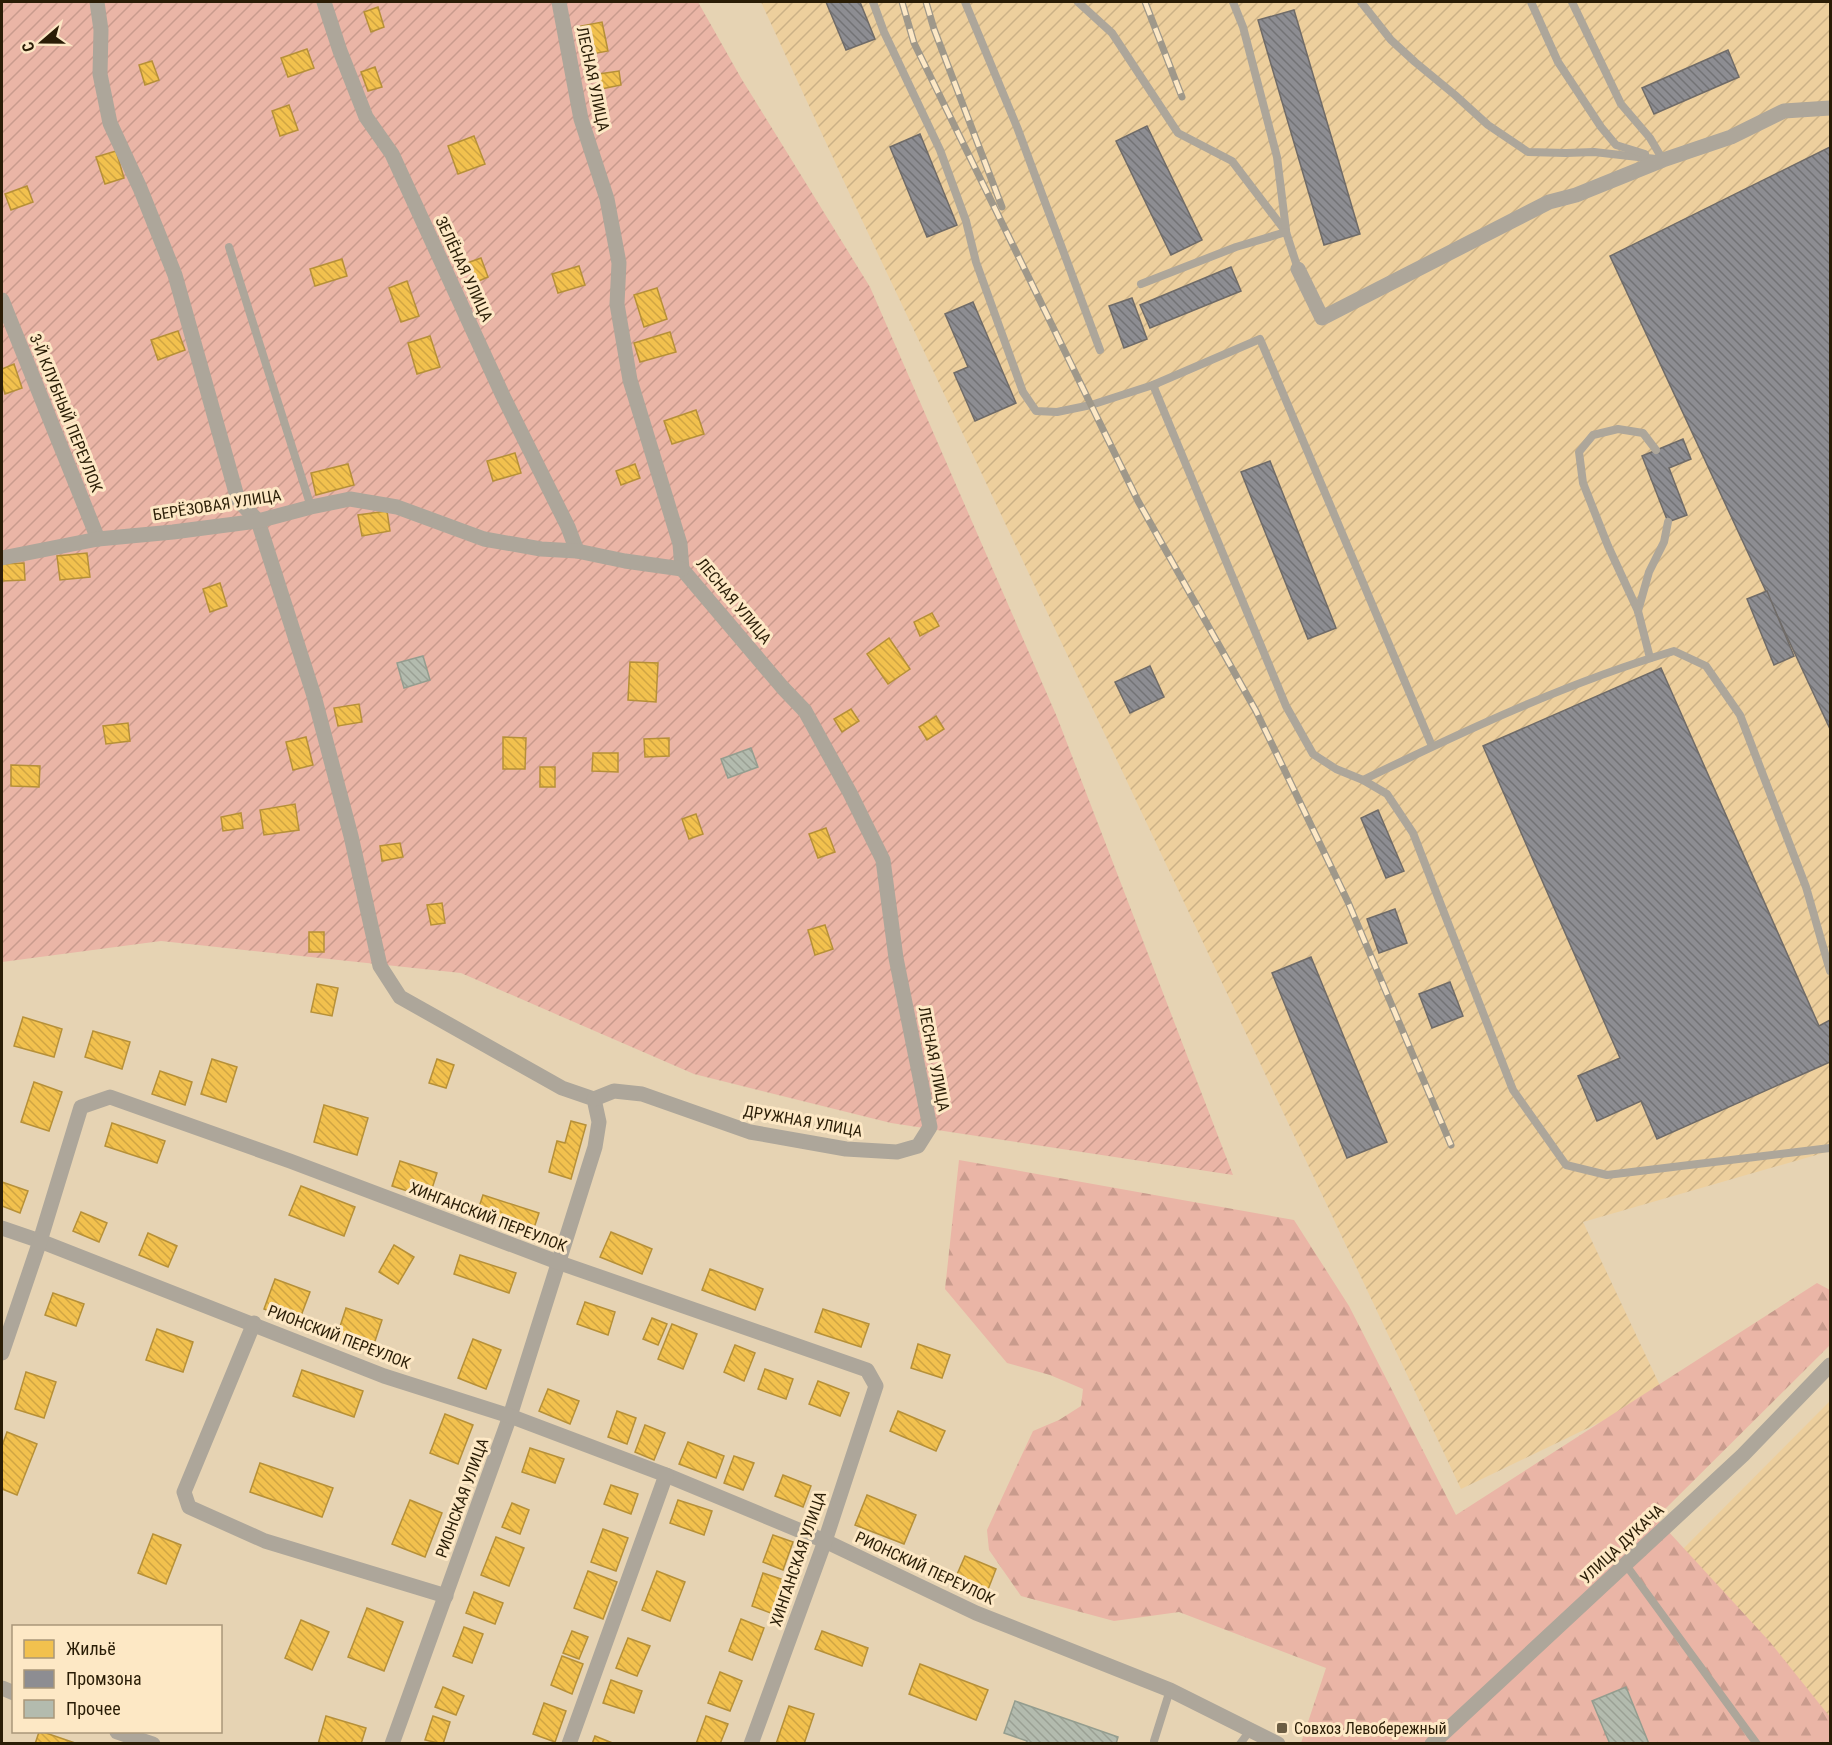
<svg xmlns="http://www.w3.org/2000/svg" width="1832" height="1745" font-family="'Roboto Condensed',sans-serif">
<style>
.industrial{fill:url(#industrial-furrows)}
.forest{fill:url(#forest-firs)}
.garden{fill:url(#garden-furrows)}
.homes{fill:url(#homes-back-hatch);stroke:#b69038;stroke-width:1.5}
.industry{fill:url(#industry-back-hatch);stroke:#6f6b68;stroke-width:1.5}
.building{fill:url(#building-back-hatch);stroke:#949d8f;stroke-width:1.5}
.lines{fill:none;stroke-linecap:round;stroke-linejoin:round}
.service{stroke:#ada69a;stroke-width:8}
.minor{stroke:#ada69a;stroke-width:15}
.rail-casing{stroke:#9f988a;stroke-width:7}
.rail{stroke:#fde8c5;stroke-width:4.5;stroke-dasharray:14;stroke-linecap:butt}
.poi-dot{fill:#6c5d43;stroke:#fde8c5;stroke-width:2}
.labels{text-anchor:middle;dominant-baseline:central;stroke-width:6;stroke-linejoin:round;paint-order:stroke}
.street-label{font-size:16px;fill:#2a1d06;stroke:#fde8c5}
.poi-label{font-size:16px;fill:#2a1d06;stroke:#fde8c5;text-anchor:start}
</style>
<defs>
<pattern id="industrial-furrows" width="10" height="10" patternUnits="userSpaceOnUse" patternTransform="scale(1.5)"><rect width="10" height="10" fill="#edcf9d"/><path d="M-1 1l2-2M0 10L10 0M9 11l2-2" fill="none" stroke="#cbb186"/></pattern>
<pattern id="forest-firs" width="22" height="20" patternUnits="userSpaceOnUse" patternTransform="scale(1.5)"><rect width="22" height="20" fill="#eab5a6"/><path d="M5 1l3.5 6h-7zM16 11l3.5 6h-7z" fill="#c99b8d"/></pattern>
<pattern id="garden-furrows" width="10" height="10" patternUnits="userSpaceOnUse" patternTransform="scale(1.5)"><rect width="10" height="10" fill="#eab5a6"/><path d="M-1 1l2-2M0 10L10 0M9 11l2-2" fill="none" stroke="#c99b8d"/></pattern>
<pattern id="homes-back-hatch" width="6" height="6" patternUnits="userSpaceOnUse" patternTransform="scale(1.5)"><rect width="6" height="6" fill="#f2c14e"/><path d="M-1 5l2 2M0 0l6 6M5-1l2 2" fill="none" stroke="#d0a543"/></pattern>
<pattern id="industry-back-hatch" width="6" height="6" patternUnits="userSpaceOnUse" patternTransform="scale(1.5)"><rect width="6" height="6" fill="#8d8d92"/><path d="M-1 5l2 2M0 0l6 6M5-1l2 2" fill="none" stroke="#737375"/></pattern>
<pattern id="building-back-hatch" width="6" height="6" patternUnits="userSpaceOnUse" patternTransform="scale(1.5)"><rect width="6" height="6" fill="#b3bbae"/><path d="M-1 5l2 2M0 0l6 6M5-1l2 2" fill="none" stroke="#9aa094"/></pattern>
</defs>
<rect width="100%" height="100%" fill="#e6d3b3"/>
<g class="industrial">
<polygon points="761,2 1830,2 1830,1151 1583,1222 1663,1392 1461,1489 853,201"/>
<polygon points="1830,1401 1830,1743 1675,1557"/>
</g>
<polygon class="forest" points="959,1160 1294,1220 1349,1306 1456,1515 1817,1283 1830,1290 1830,1345 1656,1518 1770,1642 1830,1717 1830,1743 1301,1743 1326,1668 1179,1612 1114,1621 1021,1596 989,1550 987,1530 1033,1431 1059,1420 1081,1406 1083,1389 1050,1375 1007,1363 945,1289"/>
<polygon class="garden" points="2,2 698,2 741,78 870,287 1057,717 1233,1175 891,1123 694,1074 461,973 161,941 2,962"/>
<g class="homes">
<polygon points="378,7 384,27 371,32 364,12"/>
<polygon points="602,22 608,51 587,55 581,26"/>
<polygon points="307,49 314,68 288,77 281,58"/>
<polygon points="152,61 159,80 145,85 139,65"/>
<polygon points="375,67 382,87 368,91 361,72"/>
<polygon points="619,71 621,85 601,89 599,74"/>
<polygon points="289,105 298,130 280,136 272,111"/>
<polygon points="474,136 485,164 458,174 448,146"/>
<polygon points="116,151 124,178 105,184 96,157"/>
<polygon points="27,186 33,202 11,210 5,194"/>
<polygon points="481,258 488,277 474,283 467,263"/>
<polygon points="342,259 347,276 315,286 310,269"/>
<polygon points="579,266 585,285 558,293 552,274"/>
<polygon points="407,281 419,316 401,322 389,288"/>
<polygon points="657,288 667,319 644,327 634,295"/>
<polygon points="178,331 185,350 158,360 151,340"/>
<polygon points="670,332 676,352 640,362 634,343"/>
<polygon points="430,336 440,367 417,374 408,343"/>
<polygon points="14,364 22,388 5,394 2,384 2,369"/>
<polygon points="696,410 704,434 672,444 664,421"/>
<polygon points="515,453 521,473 493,481 487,461"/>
<polygon points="348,464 354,485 316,495 311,473"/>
<polygon points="635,464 640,478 621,485 616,471"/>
<polygon points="387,511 390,531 362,536 358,515"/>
<polygon points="87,553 90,577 60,580 57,556"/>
<polygon points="24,563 25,580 2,581 2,564"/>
<polygon points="220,583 227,606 210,612 203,589"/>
<polygon points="932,613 939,626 920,636 914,622"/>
<polygon points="889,638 910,669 888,684 867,654"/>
<polygon points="630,662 658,663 656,702 628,700"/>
<polygon points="359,704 362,722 338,726 334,708"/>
<polygon points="851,709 859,721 842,732 834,719"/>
<polygon points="936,716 944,729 927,740 919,727"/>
<polygon points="128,723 130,741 106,744 103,726"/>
<polygon points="306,737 313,765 293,770 286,742"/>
<polygon points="503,737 526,738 525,769 503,769"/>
<polygon points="669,738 669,756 645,757 644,739"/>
<polygon points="593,753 618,753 618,772 592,771"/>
<polygon points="11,765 40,766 39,787 11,786"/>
<rect x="540" y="767" width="15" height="20"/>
<polygon points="295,804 299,830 264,835 260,810"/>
<polygon points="241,813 243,828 223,831 221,817"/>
<polygon points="696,814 703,834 689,839 682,819"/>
<polygon points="826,828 835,852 818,858 809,834"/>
<polygon points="400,843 403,857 382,861 380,846"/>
<polygon points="442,903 445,923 431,925 427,905"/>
<polygon points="825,925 833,949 815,955 808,930"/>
<rect x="309" y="932" width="15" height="20"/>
<polygon points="317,984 338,988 332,1016 311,1012"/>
<polygon points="23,1017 62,1029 54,1057 14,1046"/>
<polygon points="93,1031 130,1042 122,1069 85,1057"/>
<polygon points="212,1059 237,1067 226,1102 201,1094"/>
<polygon points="437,1059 454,1065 446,1088 429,1083"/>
<polygon points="160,1071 192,1082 185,1105 152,1094"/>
<polygon points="34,1082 62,1092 49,1131 21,1122"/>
<polygon points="324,1105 368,1118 357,1155 314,1142"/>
<polygon points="571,1121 586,1125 571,1179 549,1172 557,1141 565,1143"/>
<polygon points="112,1123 165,1141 157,1163 105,1146"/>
<polygon points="400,1161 437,1173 429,1198 392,1186"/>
<polygon points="2,1182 28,1191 20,1213 2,1206"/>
<polygon points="301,1186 355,1207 344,1236 289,1215"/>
<polygon points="483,1195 539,1213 533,1231 477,1213"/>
<polygon points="81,1212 107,1223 99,1242 73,1231"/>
<polygon points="611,1232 652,1249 642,1274 600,1257"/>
<polygon points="148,1233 177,1246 168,1267 139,1255"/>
<polygon points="394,1245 414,1257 398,1284 379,1272"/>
<polygon points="460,1255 516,1273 509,1293 454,1274"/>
<polygon points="710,1269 763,1289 755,1310 702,1290"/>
<polygon points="275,1279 310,1292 299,1321 264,1309"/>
<polygon points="53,1293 84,1304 76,1326 45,1315"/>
<polygon points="585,1302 615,1312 608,1335 577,1324"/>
<polygon points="346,1308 382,1320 372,1350 336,1339"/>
<polygon points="823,1309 869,1324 861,1347 815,1332"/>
<polygon points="652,1318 667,1324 658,1345 643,1339"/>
<polygon points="672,1324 697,1334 683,1369 658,1359"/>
<polygon points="157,1329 193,1342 183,1372 146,1360"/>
<polygon points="473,1339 501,1350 486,1389 458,1378"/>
<polygon points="918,1344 950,1355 942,1378 911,1368"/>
<polygon points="735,1345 755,1353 744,1381 724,1372"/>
<polygon points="765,1369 793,1379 786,1399 758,1389"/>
<polygon points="302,1370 363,1391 354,1417 293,1396"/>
<polygon points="26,1372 56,1382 44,1418 15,1409"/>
<polygon points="818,1381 849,1393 840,1416 809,1404"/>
<polygon points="548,1389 579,1401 570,1424 539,1411"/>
<polygon points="617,1411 636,1418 627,1444 608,1437"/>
<polygon points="898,1411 945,1431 936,1451 890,1431"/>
<polygon points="445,1414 473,1425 458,1464 430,1453"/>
<polygon points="645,1425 665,1433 654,1460 635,1452"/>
<polygon points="7,1432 37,1444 17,1495 2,1489 2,1446"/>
<polygon points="688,1442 724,1456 716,1478 679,1464"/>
<polygon points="530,1448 564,1459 555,1483 522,1472"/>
<polygon points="734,1456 754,1463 743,1490 724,1483"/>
<polygon points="260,1463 333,1488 322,1517 250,1492"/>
<polygon points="783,1475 811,1486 803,1507 775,1496"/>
<polygon points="611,1485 638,1494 631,1514 604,1504"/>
<polygon points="867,1495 916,1515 904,1544 855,1525"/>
<polygon points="410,1500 442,1513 425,1557 392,1544"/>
<polygon points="678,1500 712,1511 704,1535 670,1523"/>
<polygon points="512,1503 529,1510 520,1534 502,1527"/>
<polygon points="603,1529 628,1538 616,1571 591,1562"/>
<polygon points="153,1534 181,1545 166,1584 138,1573"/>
<polygon points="773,1535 793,1542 783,1570 763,1562"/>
<polygon points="496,1537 524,1548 509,1586 481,1575"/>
<polygon points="965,1556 996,1569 987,1592 955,1579"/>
<polygon points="588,1571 617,1582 603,1619 574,1608"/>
<polygon points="657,1571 685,1582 670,1621 642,1610"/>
<polygon points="763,1573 787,1581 776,1615 752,1606"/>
<polygon points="474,1592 503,1603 495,1624 466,1613"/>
<polygon points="367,1608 403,1622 384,1671 348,1657"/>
<polygon points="741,1619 764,1628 752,1660 729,1651"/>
<polygon points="301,1620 329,1632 312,1670 285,1658"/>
<polygon points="464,1627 483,1634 472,1663 453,1656"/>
<polygon points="572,1631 588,1637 579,1659 563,1653"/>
<polygon points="822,1631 868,1648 862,1666 815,1649"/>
<polygon points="628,1638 650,1646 637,1676 616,1668"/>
<polygon points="562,1656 583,1664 572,1694 551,1685"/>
<polygon points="920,1664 988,1690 976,1720 909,1694"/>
<polygon points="720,1672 742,1681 730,1711 708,1703"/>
<polygon points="611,1680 642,1691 634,1713 603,1703"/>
<polygon points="443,1687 464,1696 456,1715 435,1707"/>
<polygon points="544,1703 566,1711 555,1742 533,1734"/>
<polygon points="789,1706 814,1714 804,1744 776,1744"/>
<polygon points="326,1716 366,1728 361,1744 318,1744"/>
<polygon points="433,1716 450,1722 443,1744 425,1740"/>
<polygon points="706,1716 728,1724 720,1744 696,1744"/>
<polygon points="39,1732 43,1732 78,1744 35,1744"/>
<polygon points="595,1736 615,1744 592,1744"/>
</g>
<g class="industry">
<polygon points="826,2 860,2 875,39 846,50"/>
<polygon points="1294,10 1360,234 1324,245 1258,20"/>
<polygon points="1728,50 1739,77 1654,114 1642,88"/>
<polygon points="1147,126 1202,240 1171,255 1116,141"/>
<polygon points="920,134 957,225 927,237 890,147"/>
<polygon points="1830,147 1830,729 1610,256"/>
<polygon points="1231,267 1241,291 1150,328 1140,305"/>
<polygon points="1132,298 1147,339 1124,348 1109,306"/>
<polygon points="973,302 1016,403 975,421 954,373 968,367 945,314"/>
<polygon points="1683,439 1691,459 1669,468 1687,515 1668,522 1642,456"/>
<polygon points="1270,461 1336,628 1308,639 1241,472"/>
<polygon points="1767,591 1794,656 1774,665 1747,599"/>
<polygon points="1150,666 1164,697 1130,713 1115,682"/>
<polygon points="1661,668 1819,1026 1830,1020 1830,1062 1657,1139 1641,1101 1597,1121 1578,1076 1620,1058 1483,746"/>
<polygon points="1378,810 1404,871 1386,878 1361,818"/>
<polygon points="1395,909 1407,943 1379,953 1367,919"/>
<polygon points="1311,957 1387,1142 1347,1158 1272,973"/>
<polygon points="1450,982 1463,1016 1432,1028 1419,994"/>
</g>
<g class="building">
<polygon points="423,656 430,680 404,688 397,663"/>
<polygon points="751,748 758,767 728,778 721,759"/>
<polygon points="1626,1687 1649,1744 1610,1744 1592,1701"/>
<polygon points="1015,1701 1118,1737 1116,1744 1026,1744 1027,1741 1004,1733"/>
</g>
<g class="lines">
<g class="service">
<polyline points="873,2 884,32 940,150 966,221 976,262 1023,392 1036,411 1057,412 1091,405 1153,385 1260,339 1432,746"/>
<polyline points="965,2 1017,127 1100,350"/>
<polyline points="1078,2 1112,33 1178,133 1232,161 1286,232"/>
<polyline points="1233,2 1243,27 1277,157 1286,230"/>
<polyline points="1361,2 1391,40 1415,62 1455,95 1488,125 1528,152 1566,153 1594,152 1656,159"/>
<polyline points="1531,2 1558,62 1601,127 1616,145 1645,154"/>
<polyline points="1572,2 1621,104 1650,138 1663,160"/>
<polyline points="229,247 311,507"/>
<polyline points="1141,284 1236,247 1286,232 1298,269"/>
<polyline points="1153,385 1286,706 1313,754 1336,769 1363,780 1387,794 1413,833 1513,1090 1566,1165 1607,1175 1830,1148"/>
<polyline points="1638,611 1649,572 1664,542 1668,522"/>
<polyline points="1650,658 1638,611 1608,546 1583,483 1579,452 1593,435 1618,429 1643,433 1656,450"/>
<path d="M1363,780C1464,731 1566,683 1674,651L1706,666L1740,715L1806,887L1830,971"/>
<polyline points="1626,1565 1757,1744"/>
<polyline points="1154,1744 1154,1741 1170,1690"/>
<polyline points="1240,1744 1251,1729"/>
</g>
<g class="minor">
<polyline points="97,2 101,30 100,74 110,123 140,188 175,275 238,500 258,521 314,696 351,836 380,966 400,997 562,1088 594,1099 599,1122 595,1147 510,1416 392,1744"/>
<polyline points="324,2 340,51 366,117 392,154 503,396 568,527 577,551"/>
<polyline points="559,2 581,119 607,199 619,263 617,304 630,380 680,544 682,569 783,688 805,711 850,793 883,860 896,958 930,1127 918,1146 897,1152 846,1149 750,1132 642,1094 614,1091 594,1099"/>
<polyline points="1298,269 1322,318 1549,202 1576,195 1663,160 1731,137 1784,111 1830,108"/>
<polyline points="2,300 98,539"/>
<polyline points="2,558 98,539 173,532 258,521 311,507 350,499 397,507 484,539 541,549 577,551 625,561 682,569"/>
<polyline points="2,1228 40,1241 384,1376 510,1416 666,1475 825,1541 976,1613 1170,1690 1278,1744"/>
<polyline points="254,1323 184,1492 189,1507 265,1541 446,1596"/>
<polyline points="2,1353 40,1241 81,1107 110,1097 290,1161 560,1263 867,1370 876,1386 825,1541 751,1744"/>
<polyline points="2,1688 14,1693"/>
<polyline points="117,1732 153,1744"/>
<polyline points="569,1744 666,1475"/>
<polyline points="1432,1744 1743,1455 1830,1365"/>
</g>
<g class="rail-casing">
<g id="rail">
<polyline points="902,2 914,43 1138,501 1256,711 1348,902 1451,1145"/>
<polyline points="926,2 934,29 1002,207"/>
<polyline points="1145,2 1182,97"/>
</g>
</g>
<use href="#rail" class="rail"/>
</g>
<rect class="poi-dot" x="1276" y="1722" width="12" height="12" rx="3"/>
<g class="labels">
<g class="street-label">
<text transform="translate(593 79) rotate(78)">ЛЕСНАЯ УЛИЦА</text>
<text transform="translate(464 269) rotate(65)">ЗЕЛЁНАЯ УЛИЦА</text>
<text transform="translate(66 413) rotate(68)">3-Й КЛУБНЫЙ ПЕРЕУЛОК</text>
<text transform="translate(217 505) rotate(-9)">БЕРЁЗОВАЯ УЛИЦА</text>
<text transform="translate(734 601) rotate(50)">ЛЕСНАЯ УЛИЦА</text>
<text transform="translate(934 1059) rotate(79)">ЛЕСНАЯ УЛИЦА</text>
<text transform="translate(803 1121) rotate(10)">ДРУЖНАЯ УЛИЦА</text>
<text transform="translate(488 1217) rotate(21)">ХИНГАНСКИЙ ПЕРЕУЛОК</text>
<text transform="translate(339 1337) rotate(21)">РИОНСКИЙ ПЕРЕУЛОК</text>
<text transform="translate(462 1498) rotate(-70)">РИОНСКАЯ УЛИЦА</text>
<text transform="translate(1622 1544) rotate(-43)">УЛИЦА ДУКАЧА</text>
<text transform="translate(798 1559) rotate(-71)">ХИНГАНСКАЯ УЛИЦА</text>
<text transform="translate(925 1568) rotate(25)">РИОНСКИЙ ПЕРЕУЛОК</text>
</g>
<g class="poi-label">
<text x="1294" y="1728">Совхоз Левобережный</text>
</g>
</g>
<rect width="1832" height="1745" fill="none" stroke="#2a1d06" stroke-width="6"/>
<rect x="12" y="1625" width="210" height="108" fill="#fde8c5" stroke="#a99779" stroke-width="1.5"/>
<rect x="24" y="1640" width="30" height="18" fill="#f2c14e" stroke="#a99779" stroke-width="1.5"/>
<text x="66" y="1655" font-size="18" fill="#2a1d06">Жильё</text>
<rect x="24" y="1670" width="30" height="18" fill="#8d8d92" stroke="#a99779" stroke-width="1.5"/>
<text x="66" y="1685" font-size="18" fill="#2a1d06">Промзона</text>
<rect x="24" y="1700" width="30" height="18" fill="#b3bbae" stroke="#a99779" stroke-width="1.5"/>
<text x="66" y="1715" font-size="18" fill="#2a1d06">Прочее</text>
<g transform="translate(42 42) rotate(250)" stroke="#fde8c5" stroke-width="4.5" paint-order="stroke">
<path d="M0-4.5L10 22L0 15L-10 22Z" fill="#2a1d06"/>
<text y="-9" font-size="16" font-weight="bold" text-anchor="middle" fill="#2a1d06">С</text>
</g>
</svg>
